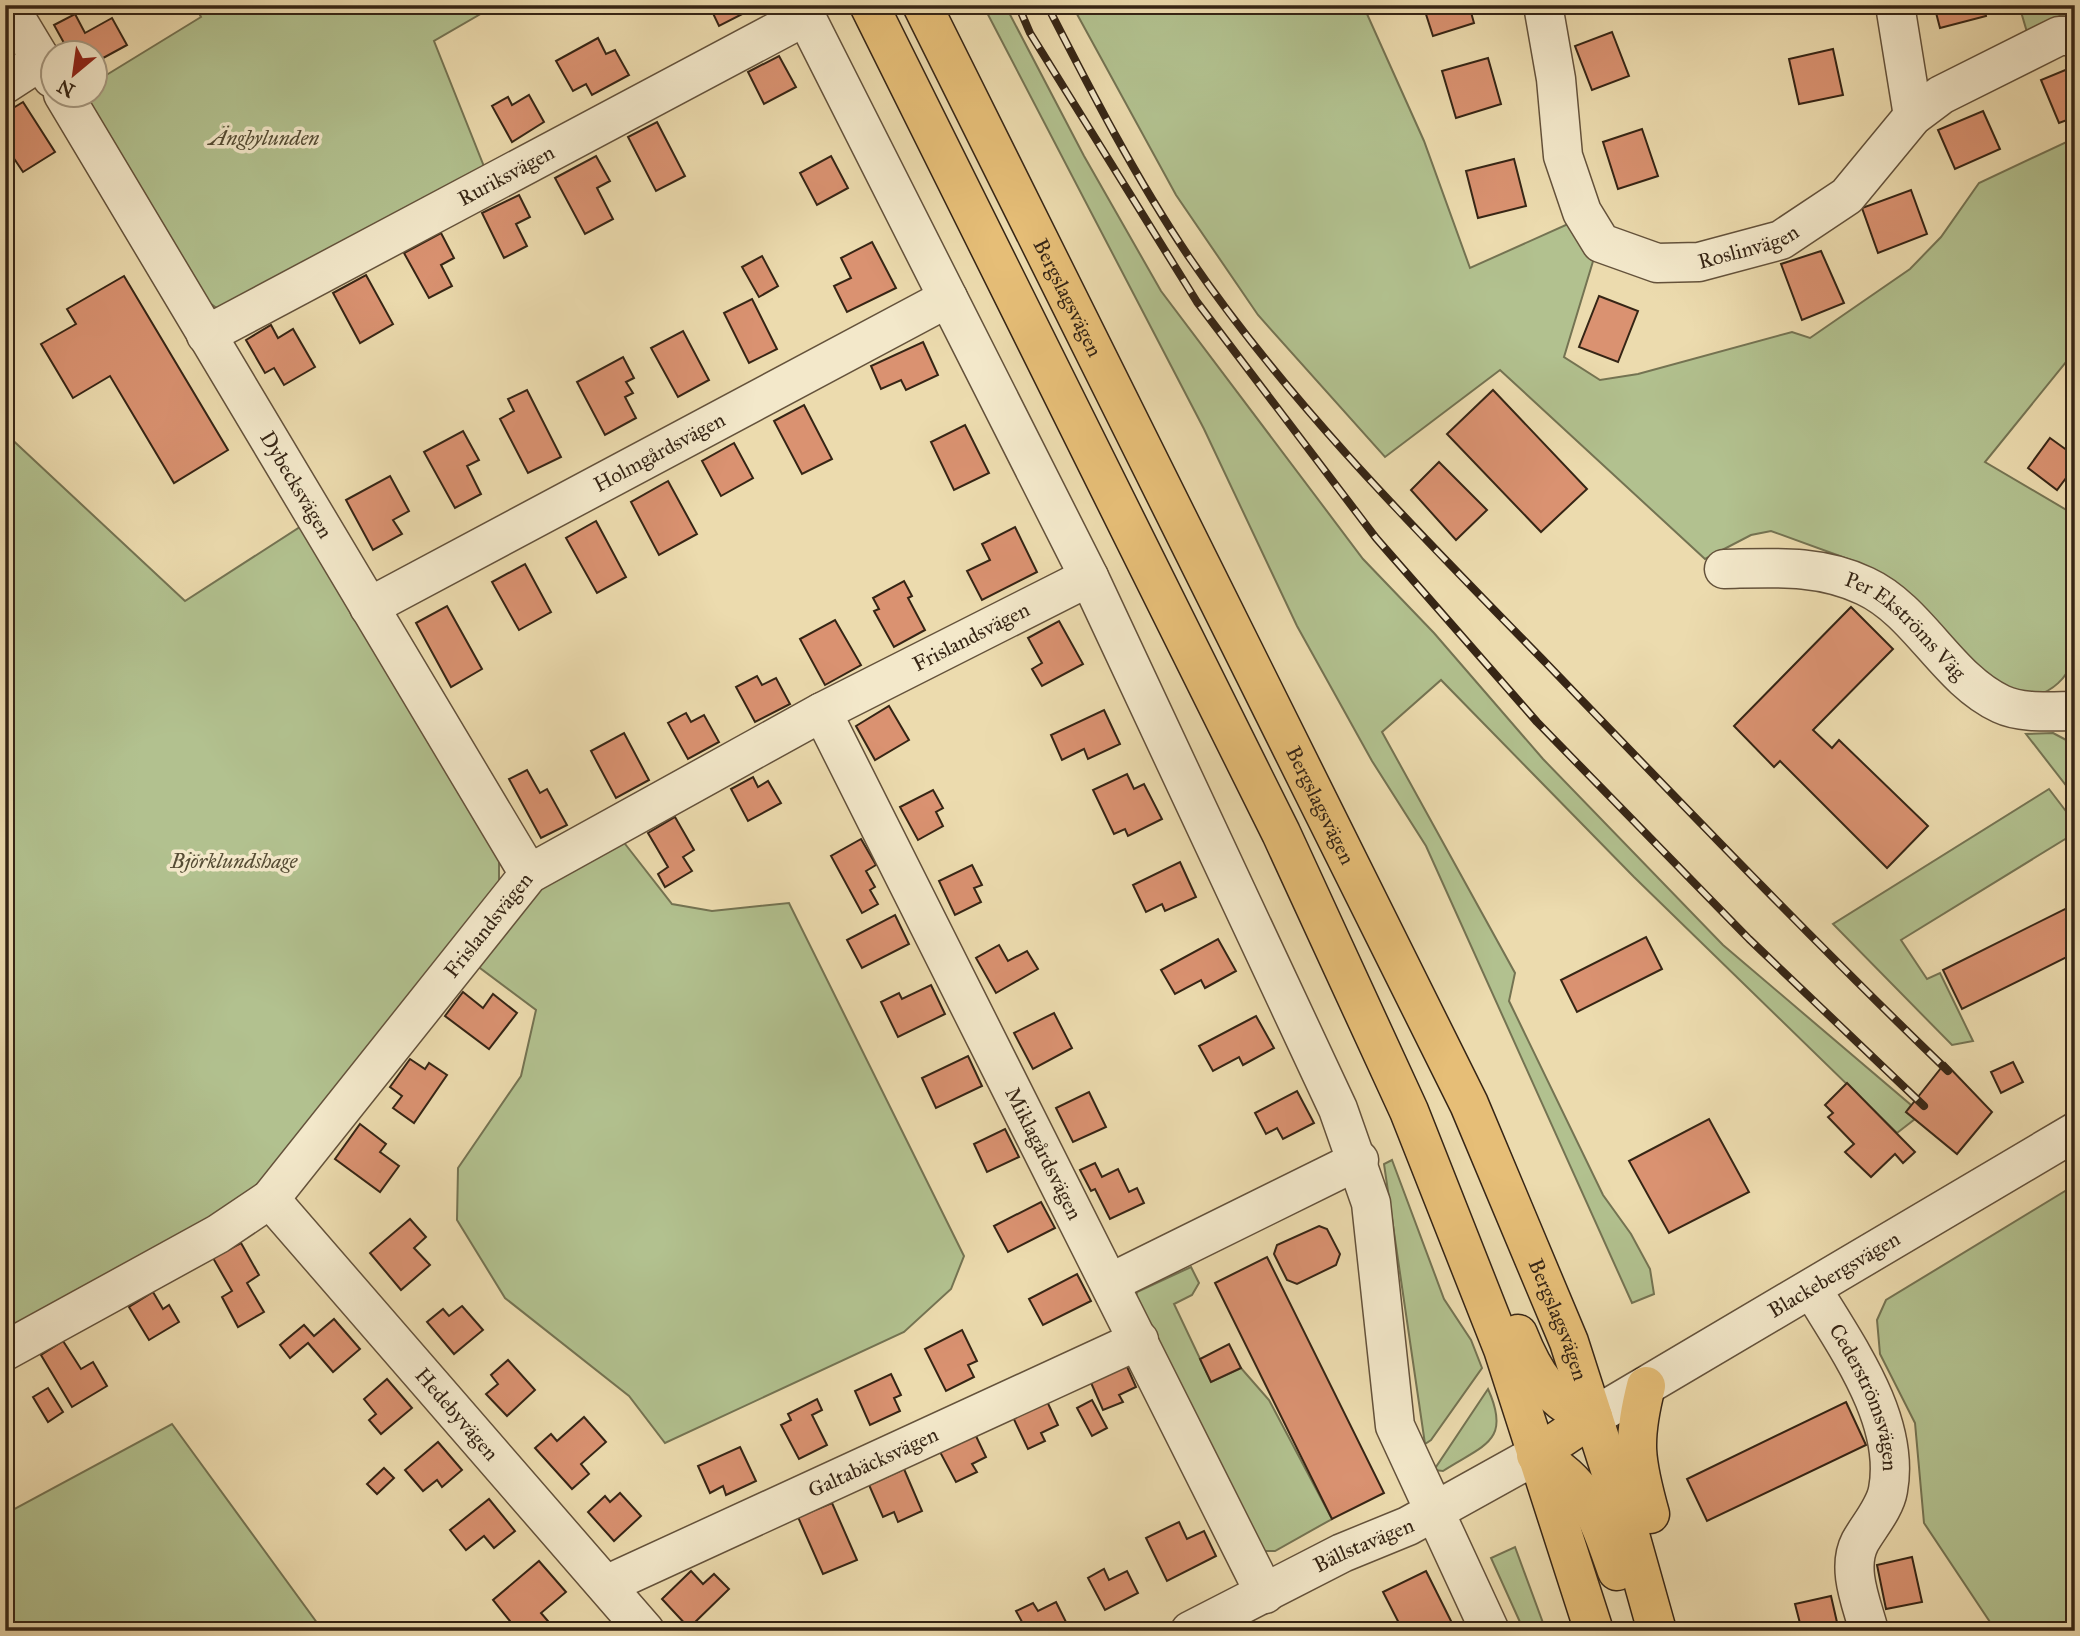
<svg xmlns="http://www.w3.org/2000/svg" width="2080" height="1636" font-family="'IM FELL Great Primer',serif">
<style>
.green{fill:#b2c18f;stroke:#747352;stroke-width:2}
.building{fill:#da9271;stroke:#362515;stroke-width:2}
.lines{fill:none;stroke-linecap:round;stroke-linejoin:round}
.minor-casing{stroke:#64523b;stroke-width:41}
.major-casing{stroke:#362515;stroke-width:41}
.minor{stroke:#f3e8ca;stroke-width:38}
.major{stroke:#e6be77;stroke-width:38}
.rail-casing{stroke:#362515;stroke-width:8}
.rail{stroke:#f3e8ca;stroke-width:5;stroke-dasharray:16;stroke-linecap:butt}
.labels{text-anchor:middle;dominant-baseline:central;stroke-width:7;stroke-linejoin:round;paint-order:stroke}
.park-label{font-size:21px;font-style:italic;fill:#554c34;stroke:#f3e8ca}
.street-label{font-size:21px;fill:#362515;stroke:#f3e8ca}
</style>
<rect width="100%" height="100%" fill="#ecdbae"/>
<filter id="stains"><feTurbulence type="fractalNoise" baseFrequency=".00286" numOctaves="4"/><feColorMatrix values="0 0 0 0 .2 0 0 0 0 .09 0 0 0 0 .02 0 0 0 .5 -.17"/></filter>
<radialGradient id="worn" r=".72"><stop offset=".6" stop-color="#630" stop-opacity="0"/><stop offset="1" stop-color="#630" stop-opacity=".3"/></radialGradient>
<g class="green">
<polygon points="195,5 496,5 434,41 485,169 218,309 207,301 82,95 94,94 95,82 201,17"/>
<polygon points="983,5 1005,5 1084,156 1161,291 1363,559 1434,633 1543,759 1723,945 1911,1105 1906,1112 1915,1119 1897,1133 1634,877 1441,680 1382,732 1515,973 1509,1001 1603,1195 1631,1234 1650,1269 1654,1294 1632,1303 1426,846 1372,761 1297,626 1204,429"/>
<path d="M1072,5H1363L1424,141L1470,268L1568,224L1594,258L1564,357L1600,380L1638,374L1792,332L1810,338L1910,269L1941,237L1979,183L2075,138V351L1985,462L2075,515C2075,557 2080,623 2071,663C2067,678 2052,691 2037,695C2022,698 2004,686 1991,679L1859,563L1771,531L1751,535L1705,559L1500,370L1385,457L1258,315L1176,195Z"/>
<polygon points="2019,5 2075,5 2075,17 2060,16 2027,32"/>
<polygon points="5,433 185,601 300,527 499,856 499,890 263,1191 5,1336"/>
<polygon points="2053,733 2070,742 2075,797 2026,734"/>
<polygon points="2049,789 2075,823 2075,833 1901,940 1927,979 1940,973 1973,1041 1952,1045 1833,924"/>
<polygon points="622,840 672,904 712,911 789,903 964,1256 951,1289 904,1332 665,1443 629,1396 505,1298 457,1220 458,1168 521,1076 536,1010 476,965 541,887"/>
<polygon points="1392,1160 1444,1299 1471,1340 1482,1368 1431,1440 1425,1444 1384,1164"/>
<polygon points="2075,1185 2075,1631 1996,1631 1924,1523 1915,1423 1880,1354 1877,1320 1886,1300"/>
<polygon points="1191,1267 1199,1283 1192,1295 1174,1304 1211,1382 1241,1368 1269,1400 1332,1519 1275,1551 1263,1551 1134,1306 1137,1292"/>
<path d="M1488,1389C1512,1442 1483,1445 1443,1471L1434,1470Z"/>
<polygon points="172,1424 323,1631 5,1631 5,1514"/>
<polygon points="1515,1547 1546,1631 1524,1631 1491,1558"/>
</g>
<g class="building">
<polygon points="709,5 755,5 756,7 719,26"/>
<polygon points="1423,5 1469,5 1474,23 1433,36"/>
<polygon points="1934,5 1984,5 1986,16 1940,28"/>
<polygon points="75,14 85,33 112,18 127,45 94,63 94,52 69,52 54,25"/>
<polygon points="1612,32 1629,76 1592,90 1575,46"/>
<polygon points="598,38 606,54 615,50 629,75 592,95 586,84 573,91 556,61"/>
<polygon points="1833,49 1843,95 1799,104 1789,59"/>
<polygon points="779,56 796,87 764,104 748,72"/>
<polygon points="1488,58 1501,104 1456,118 1442,71"/>
<polygon points="2075,66 2075,117 2059,123 2041,80"/>
<polygon points="529,95 544,122 512,142 492,106 508,97 512,105"/>
<polygon points="23,102 55,152 23,172 5,145 5,113"/>
<polygon points="1983,111 2000,149 1955,169 1938,130"/>
<polygon points="657,122 685,176 656,191 628,137"/>
<polygon points="1642,129 1658,176 1618,189 1603,142"/>
<polygon points="596,156 610,181 597,188 613,219 585,234 555,178"/>
<polygon points="831,156 848,188 817,205 800,173"/>
<polygon points="1514,159 1526,206 1478,218 1466,171"/>
<polygon points="1911,190 1927,234 1878,253 1862,208"/>
<polygon points="519,195 530,217 516,224 527,246 504,258 482,213"/>
<polygon points="441,233 454,258 441,265 452,286 429,298 404,253"/>
<polygon points="872,242 896,288 847,312 834,286 851,278 841,258"/>
<polygon points="1821,251 1844,303 1802,320 1781,264"/>
<polygon points="762,256 778,286 759,297 742,267"/>
<polygon points="366,275 393,324 360,343 333,293"/>
<polygon points="124,276 228,450 174,483 110,376 73,398 41,344 76,324 67,309"/>
<polygon points="1599,296 1638,311 1618,362 1579,347"/>
<polygon points="752,299 777,349 749,363 724,313"/>
<polygon points="271,325 278,338 293,329 315,367 284,385 274,368 265,373 246,340"/>
<polygon points="683,331 709,380 678,397 651,348"/>
<polygon points="923,342 938,375 906,390 901,380 881,389 871,366"/>
<polygon points="623,357 634,378 626,382 633,393 625,397 636,418 605,435 577,382"/>
<polygon points="527,390 561,457 528,473 500,419 514,411 508,399"/>
<polygon points="1493,390 1587,489 1541,532 1447,434"/>
<polygon points="804,405 832,459 802,474 774,421"/>
<polygon points="965,425 989,473 954,490 931,442"/>
<polygon points="463,431 479,460 467,466 481,494 455,508 424,452"/>
<polygon points="2050,438 2075,456 2075,466 2057,490 2028,468"/>
<polygon points="734,443 753,478 721,496 702,461"/>
<polygon points="1439,462 1487,510 1456,540 1411,490"/>
<polygon points="390,476 409,511 393,520 402,534 373,550 346,500"/>
<polygon points="668,481 697,534 659,555 631,502"/>
<polygon points="596,521 626,577 597,593 566,538"/>
<polygon points="1015,527 1037,572 982,600 967,571 990,560 982,544"/>
<polygon points="525,564 551,612 519,630 492,582"/>
<polygon points="904,581 912,596 908,598 925,630 894,647 874,611 879,609 873,598"/>
<polygon points="447,606 482,669 451,687 416,623"/>
<polygon points="1851,607 1893,649 1813,730 1832,748 1839,740 1928,826 1887,868 1780,761 1774,767 1734,726"/>
<polygon points="835,620 861,665 825,685 800,639"/>
<polygon points="1059,621 1083,664 1042,686 1032,669 1042,663 1028,638"/>
<polygon points="757,676 762,685 776,678 790,704 755,722 736,687"/>
<polygon points="889,706 909,740 875,760 856,726"/>
<polygon points="1104,710 1120,744 1088,759 1084,749 1062,760 1051,735"/>
<polygon points="686,713 691,722 704,715 719,742 688,759 668,723"/>
<polygon points="624,733 649,780 616,798 591,751"/>
<polygon points="527,770 540,793 547,789 567,825 541,838 509,779"/>
<polygon points="1127,774 1134,789 1144,784 1162,819 1128,836 1125,829 1114,834 1093,790"/>
<polygon points="753,777 758,787 768,781 781,803 748,821 731,789"/>
<polygon points="933,790 943,808 936,812 943,826 918,840 900,807"/>
<polygon points="675,817 694,850 683,857 692,871 665,887 658,874 668,867 648,833"/>
<polygon points="861,839 876,865 866,871 875,887 870,890 878,904 862,913 831,856"/>
<polygon points="1180,862 1196,897 1165,911 1162,904 1146,912 1133,885"/>
<polygon points="972,865 982,885 974,888 981,902 955,915 939,881"/>
<polygon points="2075,904 2075,953 1962,1009 1943,970"/>
<polygon points="895,915 909,944 862,968 847,940"/>
<polygon points="1646,937 1662,969 1577,1012 1561,980"/>
<polygon points="1218,939 1236,971 1205,988 1201,980 1175,994 1161,970"/>
<polygon points="999,945 1008,961 1027,951 1038,969 996,993 976,958"/>
<polygon points="931,985 945,1014 898,1037 881,1002 899,993 902,999"/>
<polygon points="463,992 483,1008 493,994 517,1013 489,1049 445,1016"/>
<polygon points="1054,1013 1072,1048 1033,1069 1014,1033"/>
<polygon points="1256,1016 1274,1048 1243,1065 1239,1057 1213,1071 1199,1046"/>
<polygon points="968,1056 982,1086 936,1108 922,1078"/>
<polygon points="410,1059 425,1069 429,1063 447,1075 414,1123 393,1108 402,1096 390,1087"/>
<polygon points="2013,1062 2023,1082 2001,1093 1991,1072"/>
<polygon points="1945,1063 1992,1112 1957,1154 1906,1112"/>
<polygon points="1847,1083 1915,1152 1903,1163 1895,1154 1871,1177 1845,1152 1854,1144 1828,1117 1833,1113 1825,1105"/>
<polygon points="1297,1091 1314,1123 1283,1139 1277,1128 1266,1134 1255,1113"/>
<polygon points="1089,1092 1106,1127 1073,1142 1056,1108"/>
<polygon points="1709,1119 1749,1192 1669,1233 1629,1161"/>
<polygon points="360,1124 386,1144 380,1152 399,1166 380,1192 335,1159"/>
<polygon points="1005,1129 1019,1157 987,1172 974,1144"/>
<polygon points="1095,1163 1102,1177 1118,1169 1129,1192 1137,1188 1144,1203 1110,1219 1095,1189 1091,1191 1080,1170"/>
<polygon points="1041,1202 1055,1228 1008,1252 994,1226"/>
<polygon points="410,1219 426,1237 414,1248 430,1265 401,1290 370,1253"/>
<polygon points="1319,1226 1327,1229 1340,1254 1336,1265 1297,1284 1287,1280 1274,1254 1277,1245"/>
<polygon points="241,1243 259,1275 247,1283 264,1312 238,1327 222,1297 232,1291 213,1258"/>
<polygon points="1267,1257 1384,1493 1332,1519 1215,1283"/>
<polygon points="1077,1274 1091,1301 1043,1325 1029,1299"/>
<polygon points="153,1292 163,1309 169,1305 179,1322 149,1340 129,1307"/>
<polygon points="462,1306 483,1330 454,1354 427,1322 443,1309 449,1316"/>
<polygon points="334,1319 360,1349 333,1372 308,1343 290,1358 280,1345 304,1325 314,1336"/>
<polygon points="962,1330 977,1361 968,1365 974,1377 946,1391 925,1349"/>
<polygon points="63,1341 81,1369 93,1362 107,1386 72,1407 41,1355"/>
<polygon points="1229,1344 1241,1368 1211,1382 1200,1359"/>
<polygon points="508,1360 535,1390 507,1416 486,1394 498,1384 491,1375"/>
<polygon points="1124,1360 1136,1387 1119,1395 1123,1402 1103,1410 1088,1376"/>
<polygon points="891,1374 901,1395 894,1398 900,1411 870,1425 855,1391"/>
<polygon points="387,1379 412,1408 381,1434 369,1420 376,1414 364,1399"/>
<polygon points="48,1388 63,1412 48,1422 33,1397"/>
<polygon points="1045,1397 1058,1425 1041,1433 1045,1441 1028,1449 1011,1413"/>
<polygon points="817,1399 822,1410 812,1415 827,1445 799,1459 781,1425 791,1420 788,1414"/>
<polygon points="1092,1400 1107,1428 1092,1436 1077,1408"/>
<polygon points="1846,1402 1866,1445 1707,1521 1687,1479"/>
<polygon points="584,1417 606,1442 581,1464 589,1474 572,1489 535,1448 551,1434 557,1441"/>
<polygon points="975,1434 986,1457 972,1464 977,1472 956,1482 940,1452"/>
<polygon points="438,1442 462,1470 442,1487 437,1480 423,1491 405,1470"/>
<polygon points="740,1447 756,1481 726,1495 723,1486 710,1493 698,1466"/>
<polygon points="384,1468 394,1478 377,1494 367,1484"/>
<polygon points="904,1469 922,1511 898,1522 894,1512 883,1517 869,1485"/>
<polygon points="620,1493 641,1516 614,1541 588,1512 605,1496 610,1502"/>
<polygon points="489,1499 515,1531 494,1548 484,1536 466,1550 450,1530"/>
<polygon points="832,1503 857,1560 823,1574 798,1517"/>
<polygon points="1179,1522 1187,1539 1204,1531 1216,1556 1167,1581 1146,1538"/>
<polygon points="1912,1557 1922,1602 1886,1609 1877,1565"/>
<polygon points="539,1561 566,1592 541,1613 554,1628 550,1631 518,1631 493,1600"/>
<polygon points="1104,1569 1109,1580 1127,1571 1138,1593 1105,1610 1088,1578"/>
<polygon points="691,1571 703,1584 714,1574 729,1589 689,1628 662,1599"/>
<polygon points="1426,1571 1456,1631 1403,1631 1383,1592"/>
<polygon points="1831,1596 1839,1631 1802,1631 1795,1604"/>
<polygon points="1056,1602 1068,1626 1058,1631 1027,1631 1016,1611 1033,1603 1038,1611"/>
</g>
<g class="lines">
<g class="minor-casing">
<g id="minor">
<polyline points="8,5 52,78"/>
<polyline points="800,5 1089,577 1338,1109 1371,1203 1395,1426 1490,1631"/>
<path id="s1" d="M1543,5L1556,79L1563,156L1582,212L1601,243L1657,263L1699,262L1781,240L1847,196L1913,116L1941,95L2059,36H2075"/>
<polyline points="1895,5 1913,116"/>
<polyline points="5,84 42,60"/>
<path id="s2" d="M63,94L529,874"/>
<path id="s3" d="M206,335L806,16"/>
<path id="s4" d="M1724,569C1773,568 1819,564 1865,586C1919,611 1947,679 2001,704C2022,714 2052,711 2075,711"/>
<path id="s5" d="M369,607L948,298"/>
<path id="s6" d="M822,712L1265,1594"/>
<path id="s7" d="M270,1199L645,1631"/>
<polyline points="1110,1283 1359,1160"/>
<path id="s8" d="M1812,1289C1846,1346 1901,1420 1888,1490C1885,1508 1869,1526 1860,1542C1846,1569 1862,1604 1869,1631"/>
<path id="s9" d="M5,1351L218,1234L270,1199L529,874L822,712L1089,577"/>
<path id="s10" d="M1593,1417L2075,1132"/>
<path id="s11" d="M606,1585L1139,1340"/>
<path id="s12" d="M1190,1631L1342,1553L1408,1526L1536,1455"/>
</g>
</g>
<g class="major-casing">
<g id="major">
<polyline points="869,5 1281,833 1409,1111 1503,1349 1594,1631"/>
<path id="s13" d="M922,5L1469,1104L1569,1342L1623,1510L1657,1631"/>
<path d="M1518,1334C1533,1372 1552,1405 1593,1417"/>
<path d="M1646,1386C1632,1441 1635,1460 1650,1514"/>
<path d="M1593,1417L1536,1455C1588,1483 1598,1517 1617,1571"/>
</g>
</g>
<use href="#minor" class="minor"/>
<use href="#major" class="major"/>
<g class="rail-casing">
<g id="rail">
<polyline points="1018,5 1030,33 1197,302 1376,538 1537,722 1749,939 1924,1106"/>
<path d="M1047,5C1091,91 1135,177 1189,257C1291,406 1421,535 1547,664C1679,801 1811,939 1948,1071"/>
</g>
</g>
<use href="#rail" class="rail"/>
</g>
<g class="labels">
<g class="park-label">
<text x="264" y="138">Ängbylunden</text>
<text x="234" y="861">Björklundshage</text>
</g>
<g class="street-label">
<text stroke="none"><textPath href="#s3" startOffset="340">Ruriksvägen</textPath></text>
<text stroke="none"><textPath href="#s1" startOffset="401">Roslinvägen</textPath></text>
<text stroke="none"><textPath href="#s13" startOffset="327">Bergslagsvägen</textPath></text>
<text stroke="none"><textPath href="#s5" startOffset="329">Holmgårdsvägen</textPath></text>
<text stroke="none"><textPath href="#s2" startOffset="455">Dybecksvägen</textPath></text>
<text stroke="none"><textPath href="#s4" startOffset="200">Per Ekströms Väg</textPath></text>
<text stroke="none"><textPath href="#s9" startOffset="1223">Frislandsvägen</textPath></text>
<text stroke="none"><textPath href="#s13" startOffset="894">Bergslagsvägen</textPath></text>
<text stroke="none"><textPath href="#s9" startOffset="656">Frislandsvägen</textPath></text>
<text stroke="none"><textPath href="#s6" startOffset="494">Miklagårdsvägen</textPath></text>
<text stroke="none"><textPath href="#s10" startOffset="280">Blackebergsvägen</textPath></text>
<text stroke="none"><textPath href="#s13" startOffset="1461">Bergslagsvägen</textPath></text>
<text stroke="none"><textPath href="#s8" startOffset="122">Cederströmsvägen</textPath></text>
<text stroke="none"><textPath href="#s7" startOffset="285">Hedebyvägen</textPath></text>
<text stroke="none"><textPath href="#s11" startOffset="294">Galtabäcksvägen</textPath></text>
<text stroke="none"><textPath href="#s12" startOffset="194">Bällstavägen</textPath></text>
</g>
</g>
<rect width="2080" height="1636" fill="none" stroke="#ecdbae" stroke-width="28"/>
<rect x="7" y="7" width="2066" height="1622" fill="none" stroke="#362515" stroke-width="3.5"/>
<rect x="14" y="14" width="2052" height="1608" fill="none" stroke="#362515" stroke-width="2"/>
<g transform="translate(74 74) rotate(209)"><circle r="33" fill="#f3e8ca" stroke="#a79a82" stroke-width="2"/>
<path d="M0-5L12 26L0 18L-12 26Z" fill="#8f2418"/>
<text y="-10" font-size="19" font-weight="bold" text-anchor="middle" fill="#362515">N</text>
</g>
<rect width="100%" height="100%" filter="url(#stains)"/>
<rect width="100%" height="100%" fill="url(#worn)"/>
</svg>
